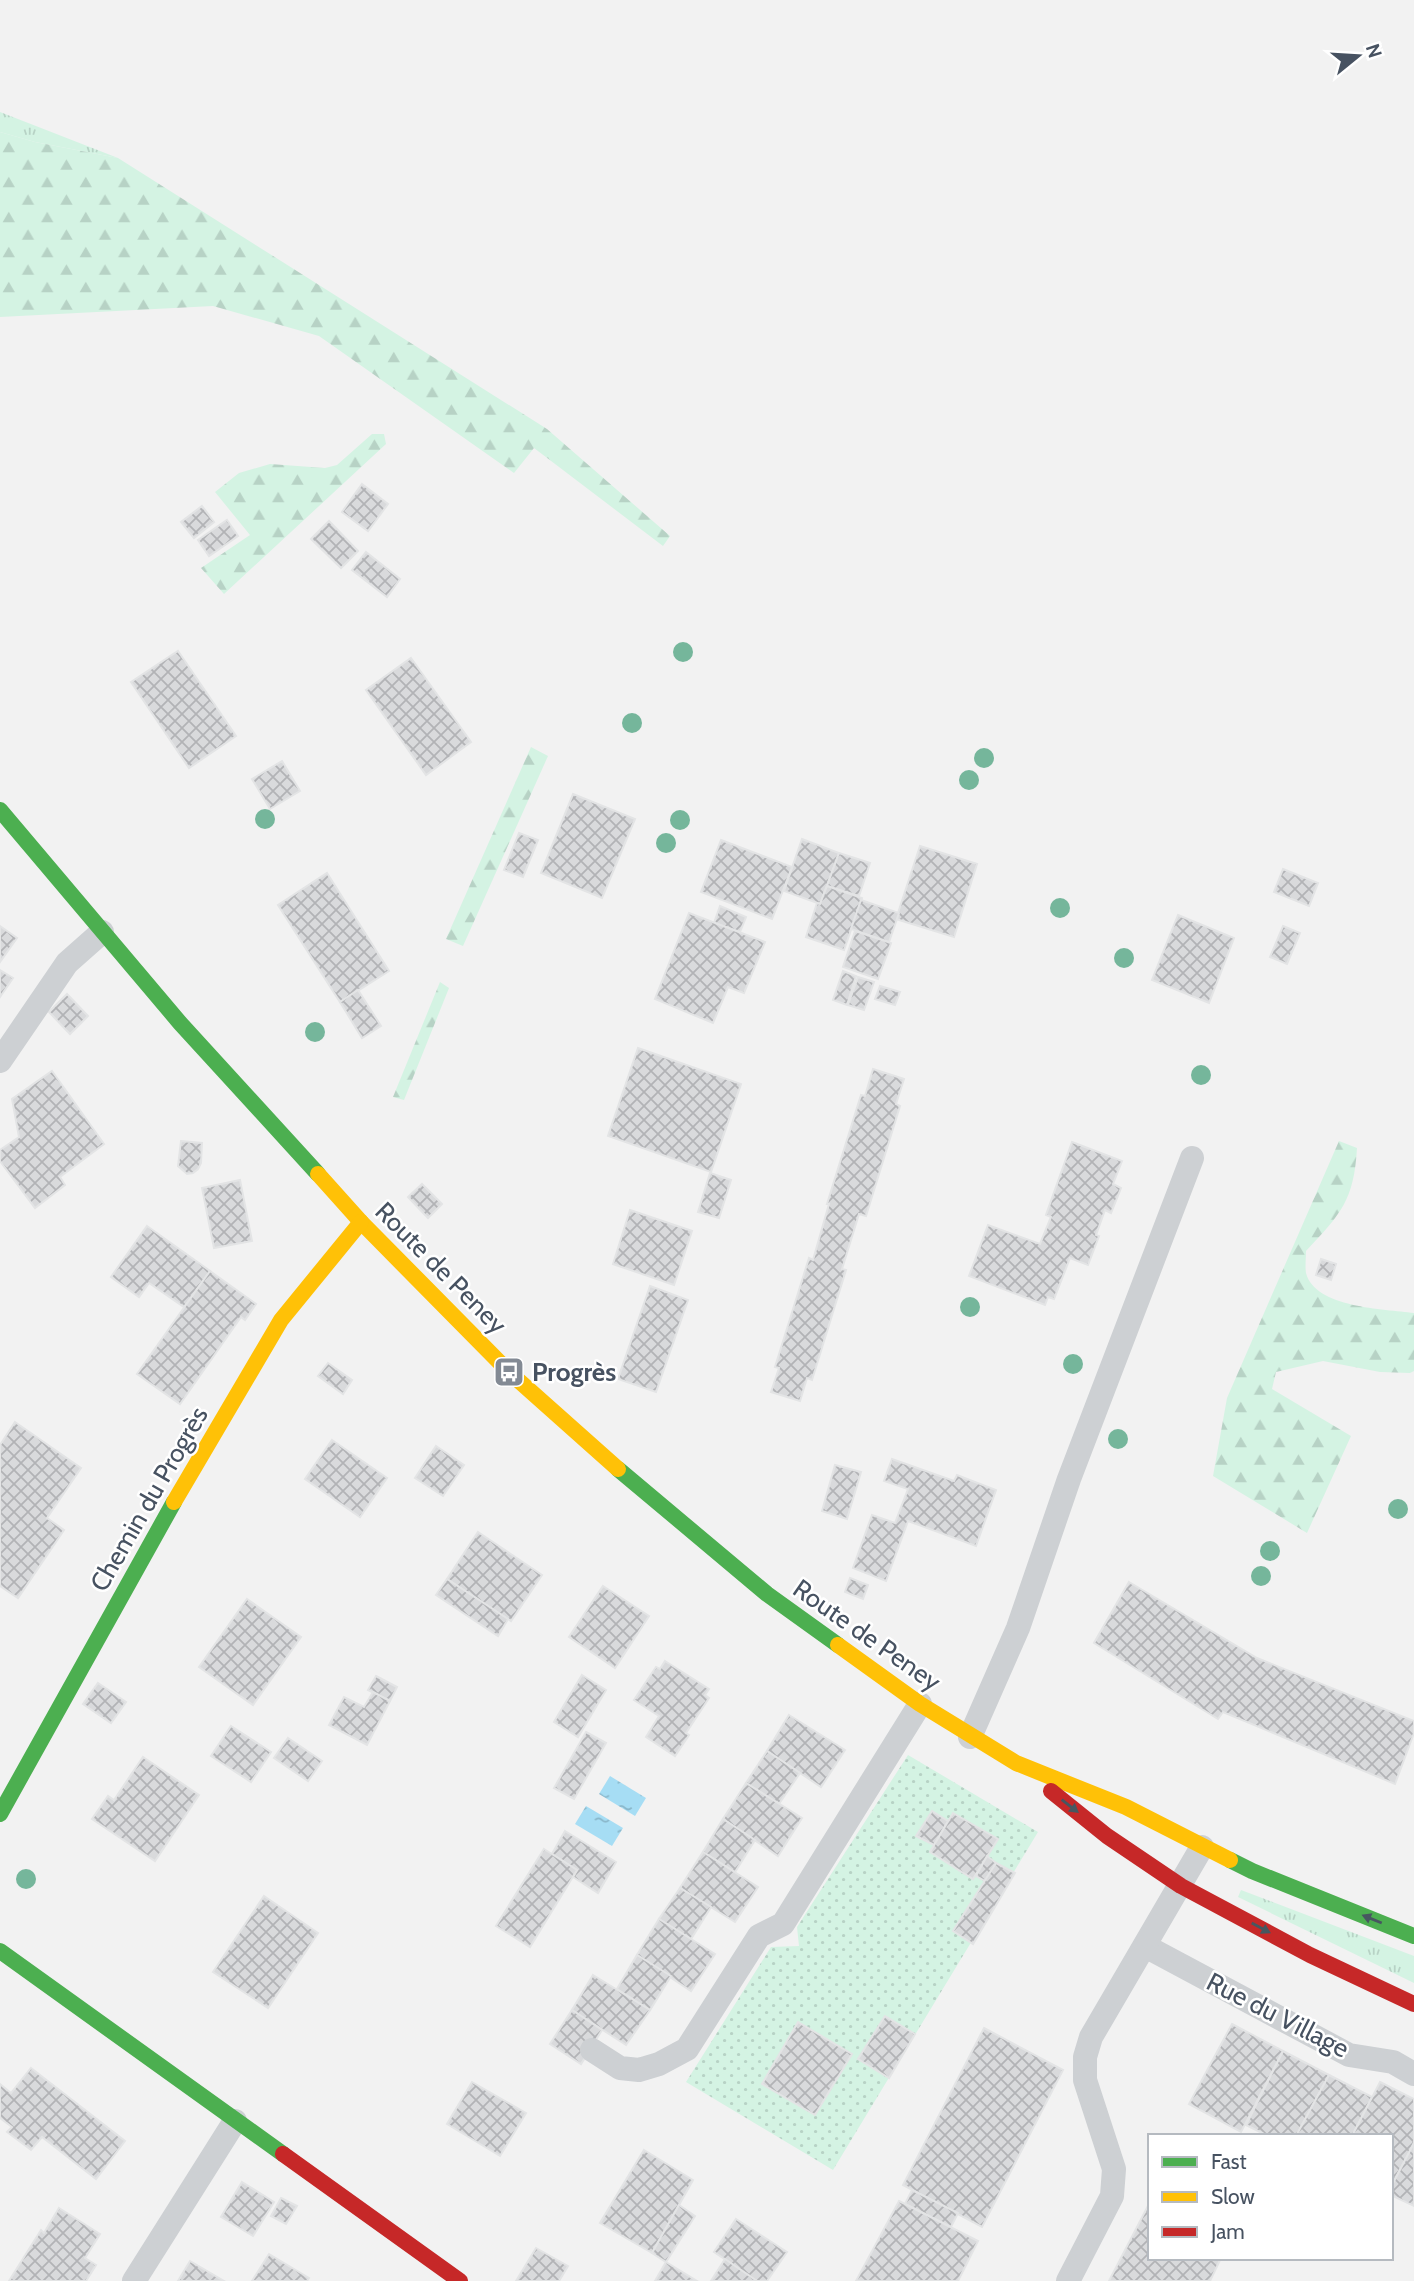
<svg xmlns="http://www.w3.org/2000/svg" width="1414" height="2281" font-family="Cabin,sans-serif">
<style>
.grass{fill:url(#grass-tufts)}
.forest{fill:url(#forest-firs)}
.garden{fill:url(#garden-dots)}
.water{fill:url(#water-ripples)}
.building{fill:url(#building-cross-hatch);stroke:#e3e4e5;stroke-width:2}
.lines{fill:none;stroke-linecap:round;stroke-linejoin:round}
.lane{stroke:#cdd0d3;stroke-width:24}
.fast{stroke:#4caf50;stroke-width:16}
.slow{stroke:#ffc107;stroke-width:16}
.jam{stroke:#c62828;stroke-width:16}
.tree{fill:#75b69b}
.oneway{fill:#475760}
.labels{text-anchor:middle;dominant-baseline:central;stroke-width:5;stroke-linejoin:round;paint-order:stroke}
.street-label{font-size:26px;fill:#475261;stroke:#fff}
.poi-label{font-size:26px;font-weight:bold;fill:#475261;stroke:#fff;text-anchor:start}
</style>
<defs>
<pattern id="grass-tufts" width="24" height="20" patternUnits="userSpaceOnUse" patternTransform="scale(1.75)"><rect width="24" height="20" fill="#d4f3e3"/><path d="M3 7l-1-3M5 7V3M7 7l1-3M15 17l-1-3M17 17v-4M19 17l1-3" fill="none" stroke="#b7d2c5"/></pattern>
<pattern id="forest-firs" width="22" height="20" patternUnits="userSpaceOnUse" patternTransform="scale(1.75)"><rect width="22" height="20" fill="#d4f3e3"/><path d="M5 1l3.5 6h-7zM16 11l3.5 6h-7z" fill="#b7d2c5"/></pattern>
<pattern id="garden-dots" width="8" height="8" patternUnits="userSpaceOnUse" patternTransform="scale(1.75)"><rect width="8" height="8" fill="#d4f3e3"/><path d="M2 2h.1M6 6h.1" fill="none" stroke="#b7d2c5" stroke-width="1.8" stroke-linecap="round"/></pattern>
<pattern id="water-ripples" width="26" height="14" patternUnits="userSpaceOnUse" patternTransform="scale(1.75)"><rect width="26" height="14" fill="#a6ddf4"/><path d="M2 4q2-2 4 0t4 0M15 11q2-2 4 0t4 0" fill="none" stroke="#89b6c9"/></pattern>
<pattern id="building-cross-hatch" width="8" height="8" patternUnits="userSpaceOnUse" patternTransform="scale(1.75)"><rect width="8" height="8" fill="#d9dadc"/><path d="M0 0l8 8M0 8l8-8" fill="none" stroke="#b2b3b6"/></pattern>
</defs>
<rect width="100%" height="100%" fill="#f2f2f2"/>
<g class="grass">
<polygon points="0,112 118,158 35,142 0,132"/>
<polygon points="1241,1890 1414,1956 1414,1983 1238,1897"/>
</g>
<g class="forest">
<polygon points="0,132 35,142 118,158 547,429 670,536 663,546 534,448 514,473 319,336 213,306 0,317"/>
<polygon points="372,434 384,434 386,444 224,594 201,568 250,535 215,492 239,473 270,464 325,468 337,465"/>
<polygon points="531,747 548,756 463,946 446,939"/>
<polygon points="440,982 449,988 404,1100 393,1097"/>
<path d="M1339,1141L1357,1148C1354,1200 1341,1214 1306,1251C1306,1258 1305,1267 1306,1273C1315,1308 1384,1309 1414,1313V1371L1410,1373L1380,1372L1323,1361L1276,1372L1272,1389L1351,1436L1307,1533L1213,1476L1227,1398Z"/>
</g>
<polygon class="garden" points="908,1755 1038,1832 833,2170 686,2082 771,1947 799,1946 797,1927"/>
<g class="water">
<polygon points="610,1776 646,1798 635,1816 599,1794"/>
<polygon points="586,1806 623,1828 612,1846 575,1824"/>
</g>
<g class="building">
<polygon points="362,484 388,504 368,531 342,512"/>
<polygon points="202,506 214,522 194,538 181,522"/>
<polygon points="227,520 238,536 209,556 198,540"/>
<polygon points="329,521 358,551 341,568 311,539"/>
<polygon points="366,552 400,579 387,597 352,570"/>
<polygon points="178,651 236,736 189,768 131,682"/>
<polygon points="411,658 471,742 426,775 366,690"/>
<polygon points="282,761 300,791 270,809 252,779"/>
<polygon points="573,794 635,819 602,898 541,873"/>
<polygon points="519,833 538,840 523,877 504,870"/>
<polygon points="802,839 839,853 820,904 784,891"/>
<polygon points="721,840 792,867 772,919 701,892"/>
<polygon points="920,846 977,864 954,937 896,919"/>
<polygon points="839,853 870,863 859,896 827,886"/>
<polygon points="1283,869 1318,883 1309,906 1274,892"/>
<polygon points="327,873 389,971 340,1002 278,905"/>
<polygon points="827,886 862,898 844,950 806,937 817,903 820,904"/>
<polygon points="861,900 899,913 889,942 851,929"/>
<polygon points="720,906 746,917 740,932 714,923"/>
<polygon points="689,913 765,942 744,993 728,987 713,1023 655,999"/>
<polygon points="1178,915 1234,938 1209,1003 1152,980"/>
<polygon points="0,926 17,938 0,962"/>
<polygon points="1283,926 1300,933 1287,964 1270,957"/>
<polygon points="855,931 891,943 878,979 843,967"/>
<polygon points="0,970 13,978 0,997"/>
<polygon points="843,971 856,976 847,1005 833,1000"/>
<polygon points="858,977 874,982 864,1010 848,1005"/>
<polygon points="880,986 900,992 895,1005 875,999"/>
<polygon points="358,990 381,1026 362,1038 340,1002"/>
<polygon points="67,994 88,1016 70,1034 49,1012"/>
<polygon points="638,1048 741,1084 711,1172 608,1136"/>
<polygon points="873,1069 904,1079 896,1104 900,1106 866,1216 859,1214 842,1269 846,1270 812,1380 807,1378 800,1401 771,1392 779,1368 775,1367 809,1258 813,1260 829,1204 827,1204 861,1095 865,1096"/>
<polygon points="52,1071 104,1144 60,1177 65,1185 35,1208 0,1161 0,1150 19,1137 12,1099"/>
<polygon points="181,1141 202,1143 201,1163 198,1169 193,1173 187,1174 178,1166"/>
<polygon points="1072,1142 1122,1161 1113,1184 1121,1188 1111,1213 1105,1210 1096,1235 1099,1236 1088,1265 1070,1258 1054,1299 1048,1297 1045,1305 969,1276 988,1225 1040,1244 1051,1217 1046,1215"/>
<polygon points="710,1173 731,1180 719,1218 698,1212"/>
<polygon points="240,1180 252,1241 214,1248 202,1188"/>
<polygon points="422,1184 442,1204 428,1218 408,1197"/>
<polygon points="630,1210 692,1231 674,1285 613,1264"/>
<polygon points="147,1226 210,1271 184,1307 149,1283 139,1297 111,1277"/>
<polygon points="1321,1259 1336,1264 1331,1280 1316,1275"/>
<polygon points="210,1271 256,1304 245,1320 241,1317 180,1404 137,1374"/>
<polygon points="650,1286 688,1300 656,1392 618,1379"/>
<polygon points="328,1363 352,1380 343,1394 318,1376"/>
<polygon points="15,1422 81,1468 47,1518 64,1530 18,1598 0,1586 0,1445"/>
<polygon points="332,1440 387,1478 360,1517 305,1479"/>
<polygon points="436,1446 464,1465 443,1496 415,1478"/>
<polygon points="892,1459 954,1481 957,1475 996,1490 976,1546 908,1521 886,1581 853,1568 872,1515 895,1523 908,1489 884,1481"/>
<polygon points="835,1465 861,1472 847,1519 822,1511"/>
<polygon points="478,1532 542,1575 511,1621 447,1579"/>
<polygon points="850,1578 868,1585 863,1599 845,1592"/>
<polygon points="447,1579 508,1619 498,1636 436,1595"/>
<polygon points="1129,1582 1257,1658 1414,1721 1414,1733 1395,1784 1223,1712 1218,1719 1094,1643"/>
<polygon points="603,1586 649,1616 615,1668 569,1637"/>
<polygon points="247,1599 301,1637 253,1705 199,1667"/>
<polygon points="665,1661 709,1689 705,1695 709,1698 686,1733 689,1735 675,1756 646,1737 659,1716 634,1700 656,1667 660,1669"/>
<polygon points="582,1675 606,1690 578,1737 554,1722"/>
<polygon points="376,1676 397,1687 390,1701 368,1690"/>
<polygon points="98,1683 126,1702 111,1723 83,1704"/>
<polygon points="373,1692 390,1701 367,1745 329,1725 344,1697 364,1707"/>
<polygon points="789,1715 845,1750 821,1787 767,1751"/>
<polygon points="231,1726 271,1752 251,1782 211,1756"/>
<polygon points="586,1732 606,1743 574,1799 554,1788"/>
<polygon points="288,1738 322,1761 308,1781 274,1758"/>
<polygon points="767,1751 800,1773 779,1804 746,1783"/>
<polygon points="143,1757 199,1795 155,1861 92,1819 108,1796 114,1800"/>
<polygon points="746,1783 802,1818 778,1856 723,1819"/>
<polygon points="932,1811 948,1821 934,1845 916,1836"/>
<polygon points="953,1813 998,1839 973,1879 930,1852"/>
<polygon points="723,1819 755,1840 735,1872 703,1852"/>
<polygon points="565,1831 616,1862 598,1893 573,1877 577,1870 552,1854"/>
<polygon points="544,1849 577,1870 530,1947 496,1926"/>
<polygon points="703,1852 758,1887 735,1922 680,1888"/>
<polygon points="987,1856 996,1863 985,1881 976,1876"/>
<polygon points="996,1863 1015,1873 973,1944 953,1931"/>
<polygon points="680,1888 711,1907 691,1939 659,1919"/>
<polygon points="264,1896 318,1933 268,2008 213,1972"/>
<polygon points="659,1919 715,1954 691,1991 637,1955"/>
<polygon points="637,1955 671,1976 650,2010 617,1989"/>
<polygon points="593,1975 650,2010 626,2045 572,2010"/>
<polygon points="572,2010 602,2030 581,2064 550,2044"/>
<polygon points="885,2016 915,2034 889,2078 858,2059"/>
<polygon points="798,2022 852,2054 815,2115 762,2084"/>
<polygon points="1232,2024 1283,2051 1241,2132 1189,2104"/>
<polygon points="984,2028 1063,2070 982,2227 903,2185"/>
<polygon points="1283,2051 1329,2075 1296,2136 1268,2136 1246,2125"/>
<polygon points="31,2068 125,2141 96,2179 42,2137 31,2150 7,2132 12,2127 0,2118 0,2084 11,2093"/>
<polygon points="1329,2075 1372,2097 1352,2136 1296,2136"/>
<polygon points="472,2082 526,2113 500,2156 447,2124"/>
<polygon points="1380,2082 1414,2099 1414,2143 1391,2187 1391,2136 1352,2136"/>
<polygon points="1414,2143 1414,2206 1391,2195 1391,2187"/>
<polygon points="644,2150 693,2180 652,2253 600,2223"/>
<polygon points="242,2182 274,2202 253,2236 221,2217"/>
<polygon points="912,2190 958,2213 951,2227 905,2204"/>
<polygon points="281,2198 297,2206 286,2224 271,2216"/>
<polygon points="899,2201 978,2241 958,2281 856,2281"/>
<polygon points="1150,2202 1150,2258 1221,2258 1210,2281 1109,2281"/>
<polygon points="679,2205 695,2216 666,2262 652,2253"/>
<polygon points="59,2208 100,2234 85,2258 96,2265 86,2281 9,2281 41,2230 44,2233"/>
<polygon points="736,2219 787,2252 767,2281 757,2281 714,2252"/>
<polygon points="536,2248 568,2266 559,2281 516,2281"/>
<polygon points="269,2254 309,2278 307,2281 252,2281"/>
<polygon points="725,2259 757,2281 711,2281"/>
<polygon points="190,2261 224,2281 178,2281"/>
<polygon points="666,2262 697,2281 655,2281"/>
</g>
<g class="lines">
<g class="lane">
<polyline points="0,1061 67,963 102,932"/>
<polyline points="970,1737 1018,1628 1069,1479 1192,1158"/>
<polyline points="1145,1946 1349,2055 1393,2062 1414,2074"/>
<polyline points="592,2050 620,2068 639,2070 659,2064 687,2049 759,1936 783,1924 920,1704"/>
<polyline points="134,2281 235,2121"/>
<polyline points="1068,2281 1112,2196 1114,2169 1085,2080 1085,2057 1091,2037 1202,1847"/>
</g>
<g class="fast">
<polyline points="0,810 180,1023 318,1174"/>
<polyline points="618,1469 767,1594 838,1645"/>
<polyline points="0,1814 174,1502"/>
<polyline points="1230,1860 1252,1871 1414,1936"/>
<polyline points="0,1951 283,2154"/>
</g>
<g class="slow">
<polyline points="318,1174 361,1222 509,1372 618,1469"/>
<polyline points="174,1502 281,1320 361,1222"/>
<polyline points="838,1645 920,1704 1016,1763 1126,1807 1230,1860"/>
</g>
<g class="jam">
<polyline points="1051,1791 1107,1836 1181,1886 1310,1955 1414,2004"/>
<polyline points="283,2154 460,2281"/>
</g>
</g>
<g class="tree">
<circle cx="683" cy="652" r="10"/>
<circle cx="632" cy="723" r="10"/>
<circle cx="984" cy="758" r="10"/>
<circle cx="969" cy="780" r="10"/>
<circle cx="265" cy="819" r="10"/>
<circle cx="680" cy="820" r="10"/>
<circle cx="666" cy="843" r="10"/>
<circle cx="1060" cy="908" r="10"/>
<circle cx="1124" cy="958" r="10"/>
<circle cx="315" cy="1032" r="10"/>
<circle cx="1201" cy="1075" r="10"/>
<circle cx="970" cy="1307" r="10"/>
<circle cx="1073" cy="1364" r="10"/>
<circle cx="1118" cy="1439" r="10"/>
<circle cx="1398" cy="1509" r="10"/>
<circle cx="1270" cy="1551" r="10"/>
<circle cx="1261" cy="1576" r="10"/>
<circle cx="26" cy="1879" r="10"/>
</g>
<defs><path id="oneway-solid" d="M-6-.8H1V-3.2L6.5 0L1 3.2V.8H-6Z" transform="scale(1.75)"/></defs>
<g class="oneway">
<use href="#oneway-solid" transform="translate(1070 1806) rotate(38)"/>
<use href="#oneway-solid" transform="translate(1372 1919) rotate(-158)"/>
<use href="#oneway-solid" transform="translate(1261 1928) rotate(28)"/>
</g>
<defs>
<g id="bus-square" transform="scale(1.575)"><rect x="-9" y="-9" width="18" height="18" rx="4" fill="#838a94" stroke="#fff"/><path d="M-5-6H5V4H4V6H2V4H-2V6H-4V4H-5ZM-3.5-4V0h7V-4ZM-3.5 1.2v1.5H-2V1.2ZM2 1.2v1.5H3.5V1.2Z" fill="#fff"/></g>
</defs>
<g fill-rule="evenodd">
<use href="#bus-square" x="509" y="1372"/>
</g>
<g class="labels">
<g class="street-label">
<text transform="translate(441 1268) rotate(45)">Route de Peney</text>
<text transform="translate(149 1499) rotate(-60)">Chemin du Progrès</text>
<text transform="translate(867 1635) rotate(35)">Route de Peney</text>
<text transform="translate(1278 2015) rotate(27)">Rue du Village</text>
</g>
<g class="poi-label">
<text x="532" y="1372">Progrès</text>
</g>
</g>
<rect x="1148" y="2134" width="245" height="126" fill="#ffffff" stroke="#b5bac0" stroke-width="2"/>
<rect x="1162" y="2157" width="35" height="10" fill="#4caf50" stroke="#b5bac0" stroke-width="2"/>
<text x="1211" y="2169" font-size="21" fill="#475261">Fast</text>
<rect x="1162" y="2192" width="35" height="10" fill="#ffc107" stroke="#b5bac0" stroke-width="2"/>
<text x="1211" y="2204" font-size="21" fill="#475261">Slow</text>
<rect x="1162" y="2227" width="35" height="10" fill="#c62828" stroke="#b5bac0" stroke-width="2"/>
<text x="1211" y="2239" font-size="21" fill="#475261">Jam</text>
<g transform="translate(1358 56) rotate(72)" stroke="#ffffff" stroke-width="5" paint-order="stroke">
<path d="M0-5L12 26L0 18L-12 26Z" fill="#475261"/>
<text y="-10" font-size="19" font-weight="bold" text-anchor="middle" fill="#475261">N</text>
</g>
</svg>
